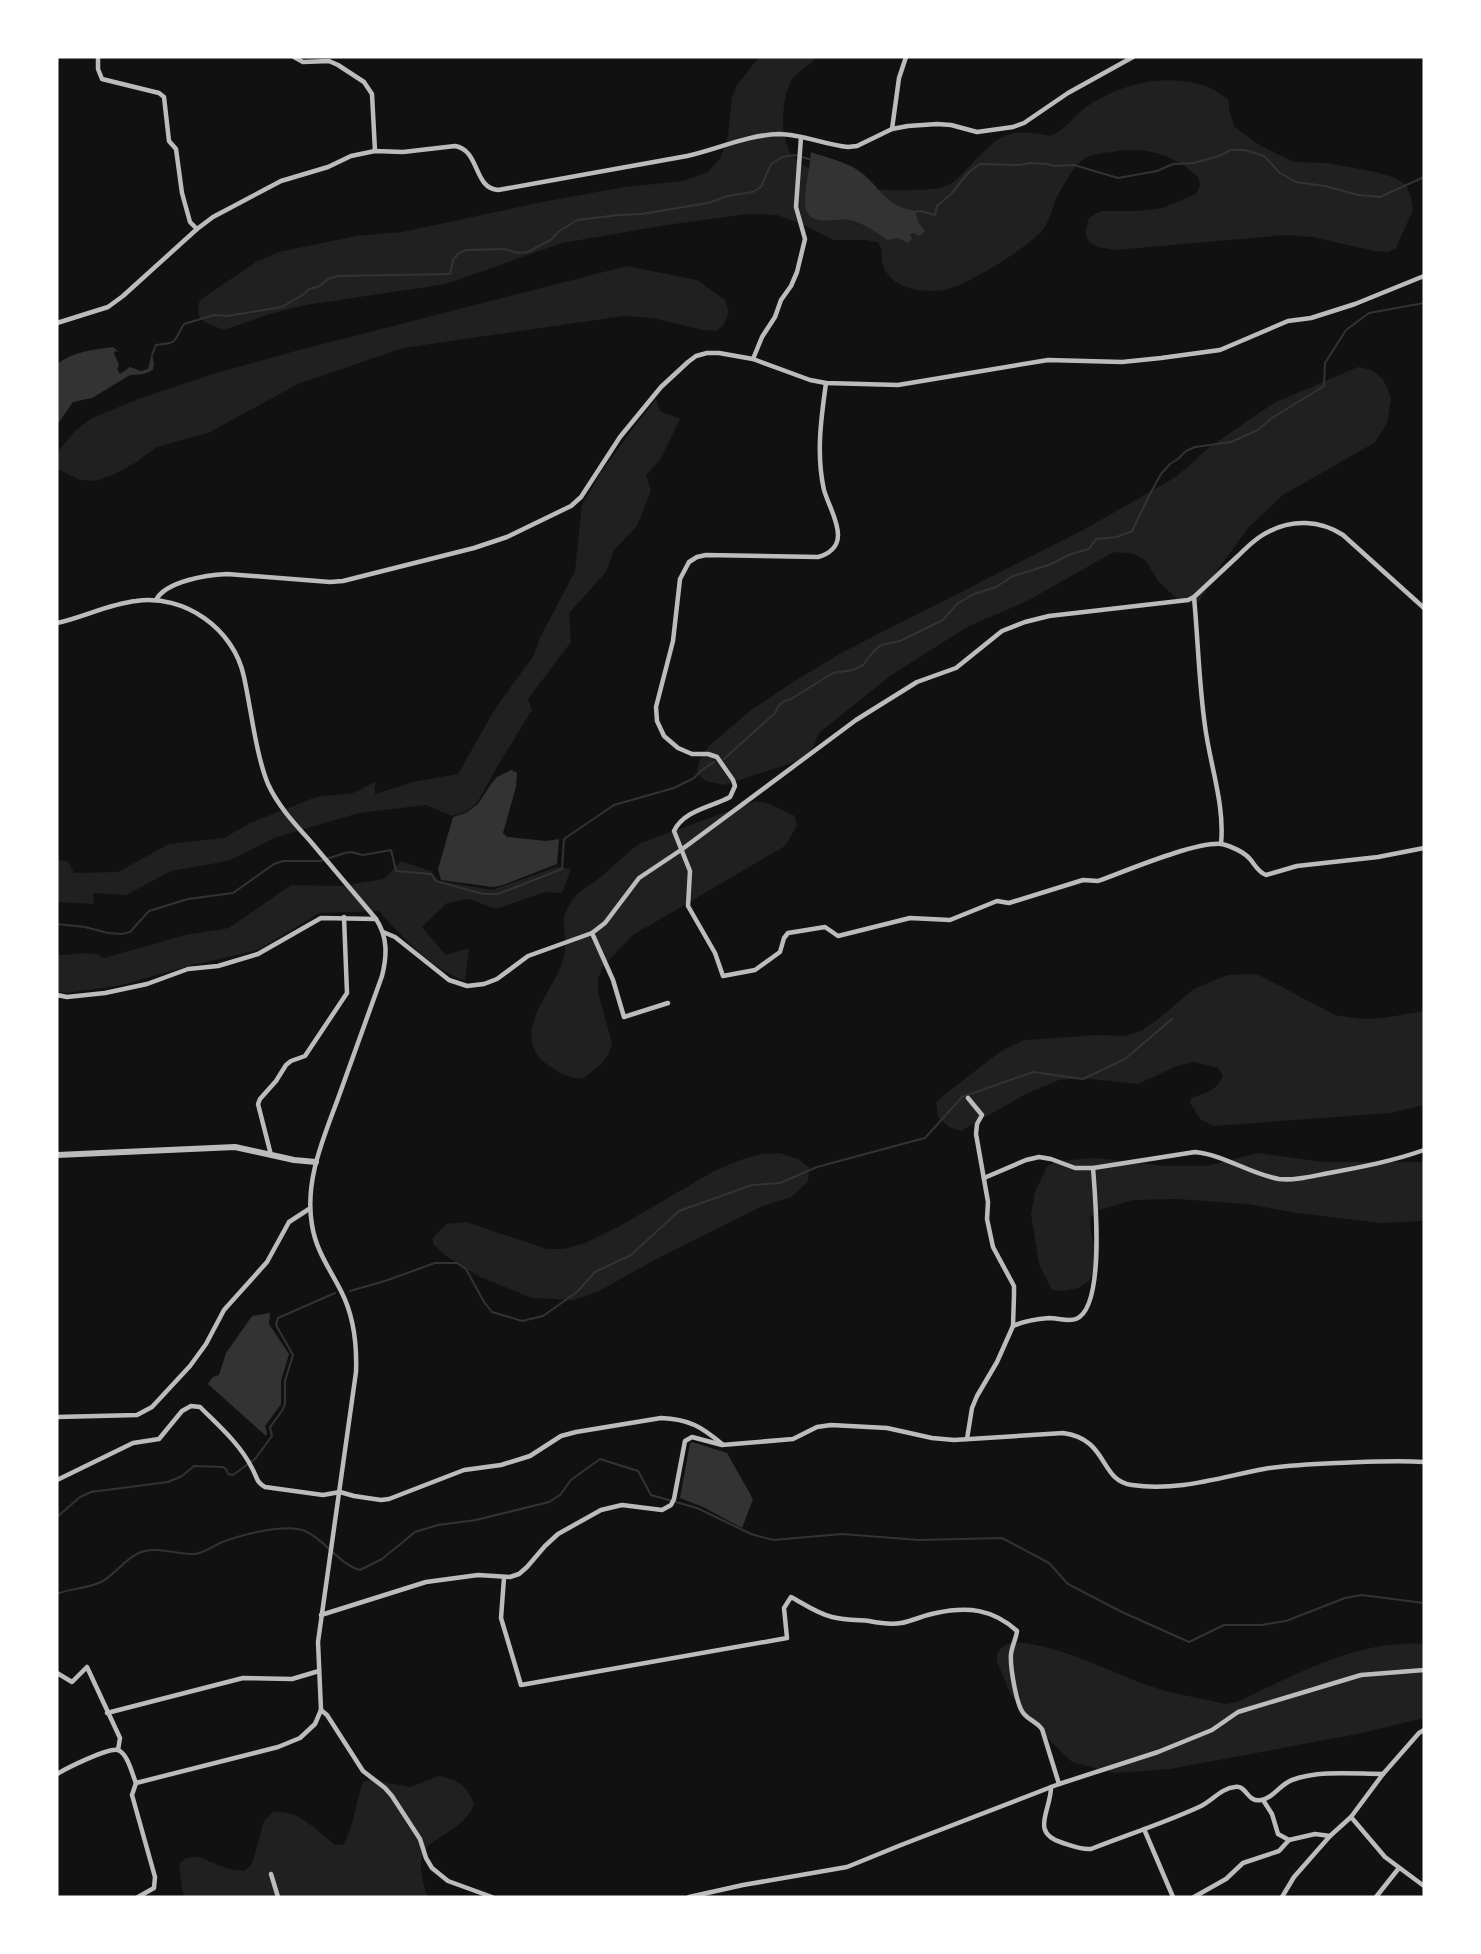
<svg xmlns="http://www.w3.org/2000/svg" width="1481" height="1954" font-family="'Roboto Condensed',sans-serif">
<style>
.green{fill:#202020}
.water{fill:#333}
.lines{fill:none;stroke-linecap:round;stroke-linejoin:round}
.stream{stroke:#333;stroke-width:2}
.minor{stroke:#bcbcbc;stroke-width:4.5}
.tertiary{stroke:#bcbcbc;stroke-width:6}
</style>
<rect width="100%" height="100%" fill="#111"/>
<g class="green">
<path d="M759,57H817C811,65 799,70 793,78C784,91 783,110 783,126C784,134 786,146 790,152C801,170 841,184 862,188C877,191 924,191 939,188C951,185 958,179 965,171C998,138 1001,126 1050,136C1066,130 1072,117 1086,107C1118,85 1161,74 1199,84C1210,86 1219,93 1228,99L1230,114L1235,127L1259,145L1275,153L1295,162L1327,163L1376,172L1395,178L1406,185L1411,197L1413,210L1396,248L1388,252L1374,251L1313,237L1285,235L1115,250L1098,247L1089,242L1085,233L1089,218L1101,211H1140L1163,208L1196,194L1200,186L1199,178C1173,154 1146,146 1112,152C1103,153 1092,154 1085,158C1073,166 1063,186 1056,199C1052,208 1050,220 1044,228C1033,245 964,287 944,290C930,292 912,291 899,284C886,276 880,265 882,250L878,242L864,240H833L806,226L777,215L747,214L667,225L562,243L446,284L306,305L273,313L224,330C207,323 193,322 200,300L256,262L279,252L356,236L402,232L547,201L625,187L683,181L708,172L721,157L728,136L732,97L737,85Z"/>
<polygon points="627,266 697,280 725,300 729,312 723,326 716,331 703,330 653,318 623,316 403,348 298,384 208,433 157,447 135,463 115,474 96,481 80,480 58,469 57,453 59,450 75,431 90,419 138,399 213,374 299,350"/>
<polygon points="1358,367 1371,370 1382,378 1387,387 1391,399 1387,424 1374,443 1283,495 1267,510 1249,527 1221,565 1198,603 1188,603 1177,599 1158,581 1145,560 1134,554 1114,552 1027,601 967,627 890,676 819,733 812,749 801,760 724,785 706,781 697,773 699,761 709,746 750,711 793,682 841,653 1085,529 1174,478 1189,466 1208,448 1274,403"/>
<polygon points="656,399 660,411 680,419 660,460 646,475 651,491 637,526 614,550 606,572 569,613 571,642 528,699 532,710 497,767 477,803 465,812 452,816 426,805 359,813 277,837 228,861 171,871 126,895 93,893 94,904 57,902 57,860 68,861 74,873 118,872 169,844 224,838 250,823 316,797 353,793 375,782 375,794 413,782 458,774 495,709 534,655 540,638 575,571 582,505 600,474 628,435"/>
<path d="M756,801L767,803L795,816L797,826L785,846L633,935L603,966L598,979V992L612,1043C609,1060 596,1069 582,1079C569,1078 559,1073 549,1066C504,1034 558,990 564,955C569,931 555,922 574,898C581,889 594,883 603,875C616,864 627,852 641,843Z"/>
<path d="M401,861L431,871L439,881L492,890L557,867L571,869L562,893L545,892L496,909L469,899L447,903L422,927L446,955L469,948L465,981C429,967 404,939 379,911L319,913L258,950L188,966L122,985L67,993L57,992V955C72,956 91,949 104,958L185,935L229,928L291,885L341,886L384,879Z"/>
<path d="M1257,974L1335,1015L1361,1019L1383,1018L1424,1011V1105L1390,1113L1214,1126L1201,1120L1190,1103L1191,1098C1205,1093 1217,1091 1223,1076L1218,1068L1194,1062L1177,1066L1138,1084L1081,1078L1059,1080L1024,1095L961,1131L949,1127L938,1117L936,1102L944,1095L1001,1051L1024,1040L1098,1035L1125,1036L1141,1031L1157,1020L1194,989L1227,975Z"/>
<polygon points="780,1153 798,1159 809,1167 808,1182 791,1197 763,1206 662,1256 599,1291 574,1300 532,1298 480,1277 446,1256 433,1244 433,1238 446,1224 466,1222 547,1249 564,1249 585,1243 620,1226 714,1171 740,1160 761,1154"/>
<polygon points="1258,1153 1322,1162 1424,1162 1424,1221 1381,1223 1297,1213 1247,1204 1177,1199 1133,1200 1096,1211 1090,1218 1091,1232 1095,1249 1095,1268 1089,1281 1078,1288 1064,1291 1052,1290 1039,1264 1031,1214 1035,1192 1047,1166 1057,1161 1096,1158 1166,1166 1207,1166"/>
<path d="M1013,1642C1061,1644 1108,1672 1153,1687C1176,1695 1202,1698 1226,1704L1237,1702C1295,1675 1358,1639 1424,1644V1718L1362,1733L1170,1769L1115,1773L1072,1762L1038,1729L1011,1695L997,1662V1654L1002,1647Z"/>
<path d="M439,1776C457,1779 468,1786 474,1805C455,1847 402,1829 428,1897H185L182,1890L179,1864L186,1858L199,1857L228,1869L244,1871L252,1864L264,1821L273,1812C299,1809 316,1830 335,1845H343C355,1824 355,1804 363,1782L375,1778L387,1783L411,1787Z"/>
</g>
<g class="water">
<path d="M811,152C827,158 845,161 859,171C873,180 882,198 897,205C902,208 909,209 915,211L918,222L925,231L919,236L914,233L910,234L912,239L908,243L898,238L887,240C877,232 861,222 849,220C834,217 808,229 805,205C804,191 810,167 811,152Z"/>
<path d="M113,347L119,352L115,351L114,353L119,365L117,369L120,374L130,367L141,371L148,369L152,353L154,364L153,370L144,374L130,375L92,398L73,402L57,425V364C74,351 93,350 113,347Z"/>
<polygon points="511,770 517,773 516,787 503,833 507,837 546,841 559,839 557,864 500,886 493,887 441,880 438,869 453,817 466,813 478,804 491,784 497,777"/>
<polygon points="270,1313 269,1324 289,1354 281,1381 281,1404 265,1426 267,1433 266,1436 208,1384 213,1377 219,1375 226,1353 252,1316"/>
<polygon points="692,1442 727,1453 753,1499 742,1528 703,1507 680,1498 690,1443"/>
</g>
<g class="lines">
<g class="stream">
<polyline points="914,212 921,211 935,215 937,206 951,194 969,172 980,164 1020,165 1029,163 1047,164 1054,166 1074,165 1118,178 1157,171 1173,164 1194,163 1219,156 1231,150 1245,150 1264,156 1280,173 1296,182 1325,186 1358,195 1380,197 1424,177"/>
<path d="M152,355L156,345C180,342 172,343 184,324L214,315L227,316L282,307L304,294L309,289L320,286L328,279L338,276L450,274L453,260L459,253L466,250L504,249L518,253L528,252L552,239L558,232L577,220L619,215L642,214L708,203L728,196L753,192L761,187L771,164L782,157L795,155L812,160"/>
<path d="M724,759L775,713C778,705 782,701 791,699L833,673L853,670L863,665L873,652L881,645L900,641L943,620L957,604L974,594L996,587L1013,576L1049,565L1071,554L1089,549L1096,539L1117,537L1132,531L1150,494L1161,474L1170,464L1178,459L1186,451L1195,447L1231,442L1258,430L1272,418L1324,386L1325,363L1346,330L1369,313L1424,303"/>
<polyline points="57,924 85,927 108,933 122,934 130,932 149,911 188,899 233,893 274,864 283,861 320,861 345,853 351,852 363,855 391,850 396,871 431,874 436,881 483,894 498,894 562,869 564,839 614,805 674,788 694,778 702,770 714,762"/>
<polyline points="350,1291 385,1281 435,1263 457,1263 466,1269 484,1302 492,1312 522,1321 543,1316 577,1292 595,1272 631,1255 679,1211 752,1185 780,1183 817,1167 925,1138 962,1097 1033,1072 1083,1079 1125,1059 1172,1019"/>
<polyline points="57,1517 80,1497 91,1492 168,1482 182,1476 194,1466 223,1467 226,1469 228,1474 233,1475 255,1459 272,1436 270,1427 282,1411 285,1404 285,1381 293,1355 276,1325 278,1318 335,1293"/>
<path d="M57,1594C71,1588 87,1589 101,1582C116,1574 125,1558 141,1552C158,1546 178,1555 195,1554C204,1553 212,1547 220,1543C240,1535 284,1523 305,1531C326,1540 338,1564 360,1570L382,1559L415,1532L438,1525L476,1520L549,1502L560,1495L571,1480L600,1459L638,1471L651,1495L697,1508L751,1534L773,1540L842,1534L919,1540L1002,1538L1049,1563L1068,1584L1122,1612L1189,1642L1224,1625H1261L1286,1621L1345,1598L1362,1595L1424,1603"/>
</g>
<g class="minor">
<polyline points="98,57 98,69 102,79 159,93 164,97 169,141 176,149 182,193 190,222 197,229"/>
<polyline points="294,57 303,62 329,61 338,65 364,82 372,94 375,151"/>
<polyline points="892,129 899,78 906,57"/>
<path d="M57,323L108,307L123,296L197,229L213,217L281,181L328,167L351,156L375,151L403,152L455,146C480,150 473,188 498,190L687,156C718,149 747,135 779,134C802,134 825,145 848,147L857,146L892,129L908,126L937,124L951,125L977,132L1013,127L1024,123L1068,93L1133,57"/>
<polyline points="753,359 762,337 775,317 781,300 791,286 797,272 805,239 796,207 801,137"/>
<path d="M826,383C821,419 816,454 824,490C828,504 838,520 838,535C838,547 829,554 818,557L706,555L697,557L689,562L680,579L673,641L656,707L657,721L664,736L678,748L692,754H708L717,757L733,780L735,786L730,797C712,807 684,810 674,831L690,871L688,906L715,953L723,976L755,970L780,952L784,938L788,933L825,927L838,936L910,918L950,920L997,901L1009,903L1083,880L1098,881C1126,871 1196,841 1222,844C1231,846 1244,852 1250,859C1255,865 1258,872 1266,875L1297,866L1378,857L1424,848"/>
<path d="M1194,597C1198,640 1199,684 1205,726C1210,765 1225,805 1221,844"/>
<path d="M156,600C166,581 207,575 227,574L330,582L343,581L474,548L507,537L571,506L581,497L620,437L661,387L688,362L696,356L707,353H719L753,359L810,380L826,383L898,385L1048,360L1122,362L1161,358L1220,350L1288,321L1311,318L1355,304L1424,276"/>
<path d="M57,623C84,617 109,604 136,601C185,594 234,629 244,677C251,709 256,755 268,784C278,806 295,824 311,842C333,868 354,893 376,919C388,937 387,956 382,976C368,1015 354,1054 340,1093C325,1135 304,1179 312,1225C316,1251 330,1269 341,1291C354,1316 357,1345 356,1372L318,1642L321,1710L315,1724L300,1738L278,1747L136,1783"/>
<path d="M383,932L395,937L449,980L467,986L484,984L497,979L528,956L592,933L605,923L639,878L681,850L856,720L917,682L956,668L1002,631L1025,622L1049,616L1188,600L1194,597C1209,583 1224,569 1239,555C1247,547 1257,537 1268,532C1292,519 1320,520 1343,535L1424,608"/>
<polyline points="592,933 613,980 624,1017 668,1003"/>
<polyline points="57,995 67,997 105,993 147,984 188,969 218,966 258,954 321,918 376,919"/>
<polyline points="271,1155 258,1104 260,1099 276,1081 286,1065 291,1061 305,1056 347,993 344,917"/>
<path d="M984,1178L1026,1160L1039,1157L1051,1159L1075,1168H1093L1195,1152C1225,1155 1250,1174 1279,1179C1295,1181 1313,1176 1329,1173C1362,1167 1393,1161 1424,1150"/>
<path d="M1013,1326C1024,1321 1037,1319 1049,1318C1057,1318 1069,1322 1076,1319C1106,1307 1095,1195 1093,1168"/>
<polyline points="57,1417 137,1415 152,1407 190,1366 206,1344 224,1310 267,1262 289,1222 309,1209"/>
<polyline points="967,1439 972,1408 977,1396 997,1362 1013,1326 1014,1295 1014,1286 993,1247 987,1219 988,1202 976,1134 977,1124 982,1115 968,1098"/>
<path d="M57,1480L133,1443L159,1439L182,1411L191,1406L200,1407C219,1426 240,1444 252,1468C257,1477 256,1482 265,1487L323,1495L340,1492L354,1496L381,1500L389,1499L464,1470L501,1465L530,1456L561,1436L576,1432L661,1418C689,1419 702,1427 722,1444"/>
<path d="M504,1578L501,1618L521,1685L787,1638L784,1608L791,1597C804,1604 818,1614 832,1617C844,1620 857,1620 869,1621C879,1623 891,1625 901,1623C913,1621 924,1615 936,1613C967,1606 993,1609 1017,1631C1016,1639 1012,1646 1011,1654C1010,1666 1016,1705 1024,1714C1030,1721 1036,1721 1042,1729L1059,1784"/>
<path d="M321,1615L426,1582L478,1575L510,1577L519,1574L527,1567L545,1546L558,1534L601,1510L622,1505L662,1510L671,1505L674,1499L685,1441L692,1437L722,1445L793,1439L817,1427L831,1425L887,1428L932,1438L954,1440L1063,1433C1109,1439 1099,1481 1132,1485C1177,1492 1221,1477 1264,1469C1288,1465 1313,1464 1337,1463C1366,1462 1395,1460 1424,1462"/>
<polyline points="57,1673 72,1682 87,1667 120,1738 118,1750"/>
<polyline points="321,1710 327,1715 363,1771 385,1788 392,1796 420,1839 426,1858 432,1868 448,1881 492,1897"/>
<polyline points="107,1713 243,1678 292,1679 319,1671"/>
<path d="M57,1774C67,1768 109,1747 118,1750C128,1754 132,1774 136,1783L132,1795L155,1877L154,1888L138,1897"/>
<path d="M1051,1787C1051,1811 1029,1833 1063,1843C1072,1846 1082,1850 1091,1849C1127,1835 1164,1823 1199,1807C1211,1802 1221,1788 1235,1787C1247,1785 1247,1803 1261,1800C1274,1798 1280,1784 1292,1780C1320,1770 1354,1774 1383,1774"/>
<polyline points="1263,1800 1272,1814 1278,1834 1289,1840"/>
<polyline points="1351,1817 1385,1857 1424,1886"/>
<polyline points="1144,1829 1173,1897"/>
<polyline points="271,1874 278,1897"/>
<polyline points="689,1897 743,1885 847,1867 901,1845 1059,1784 1158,1752 1212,1730 1238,1712 1361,1675 1424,1670"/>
<polyline points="1194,1897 1226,1879 1243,1863 1279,1851 1289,1840 1315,1834 1330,1836"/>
<polyline points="1282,1897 1294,1877 1330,1836 1351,1817 1383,1774 1419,1733 1424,1730"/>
<polyline points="1376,1897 1399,1868"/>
</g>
<polyline class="tertiary" points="57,1155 235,1147 294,1160 316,1162"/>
</g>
<rect width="1481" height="1954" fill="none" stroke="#ffffff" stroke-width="117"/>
</svg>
